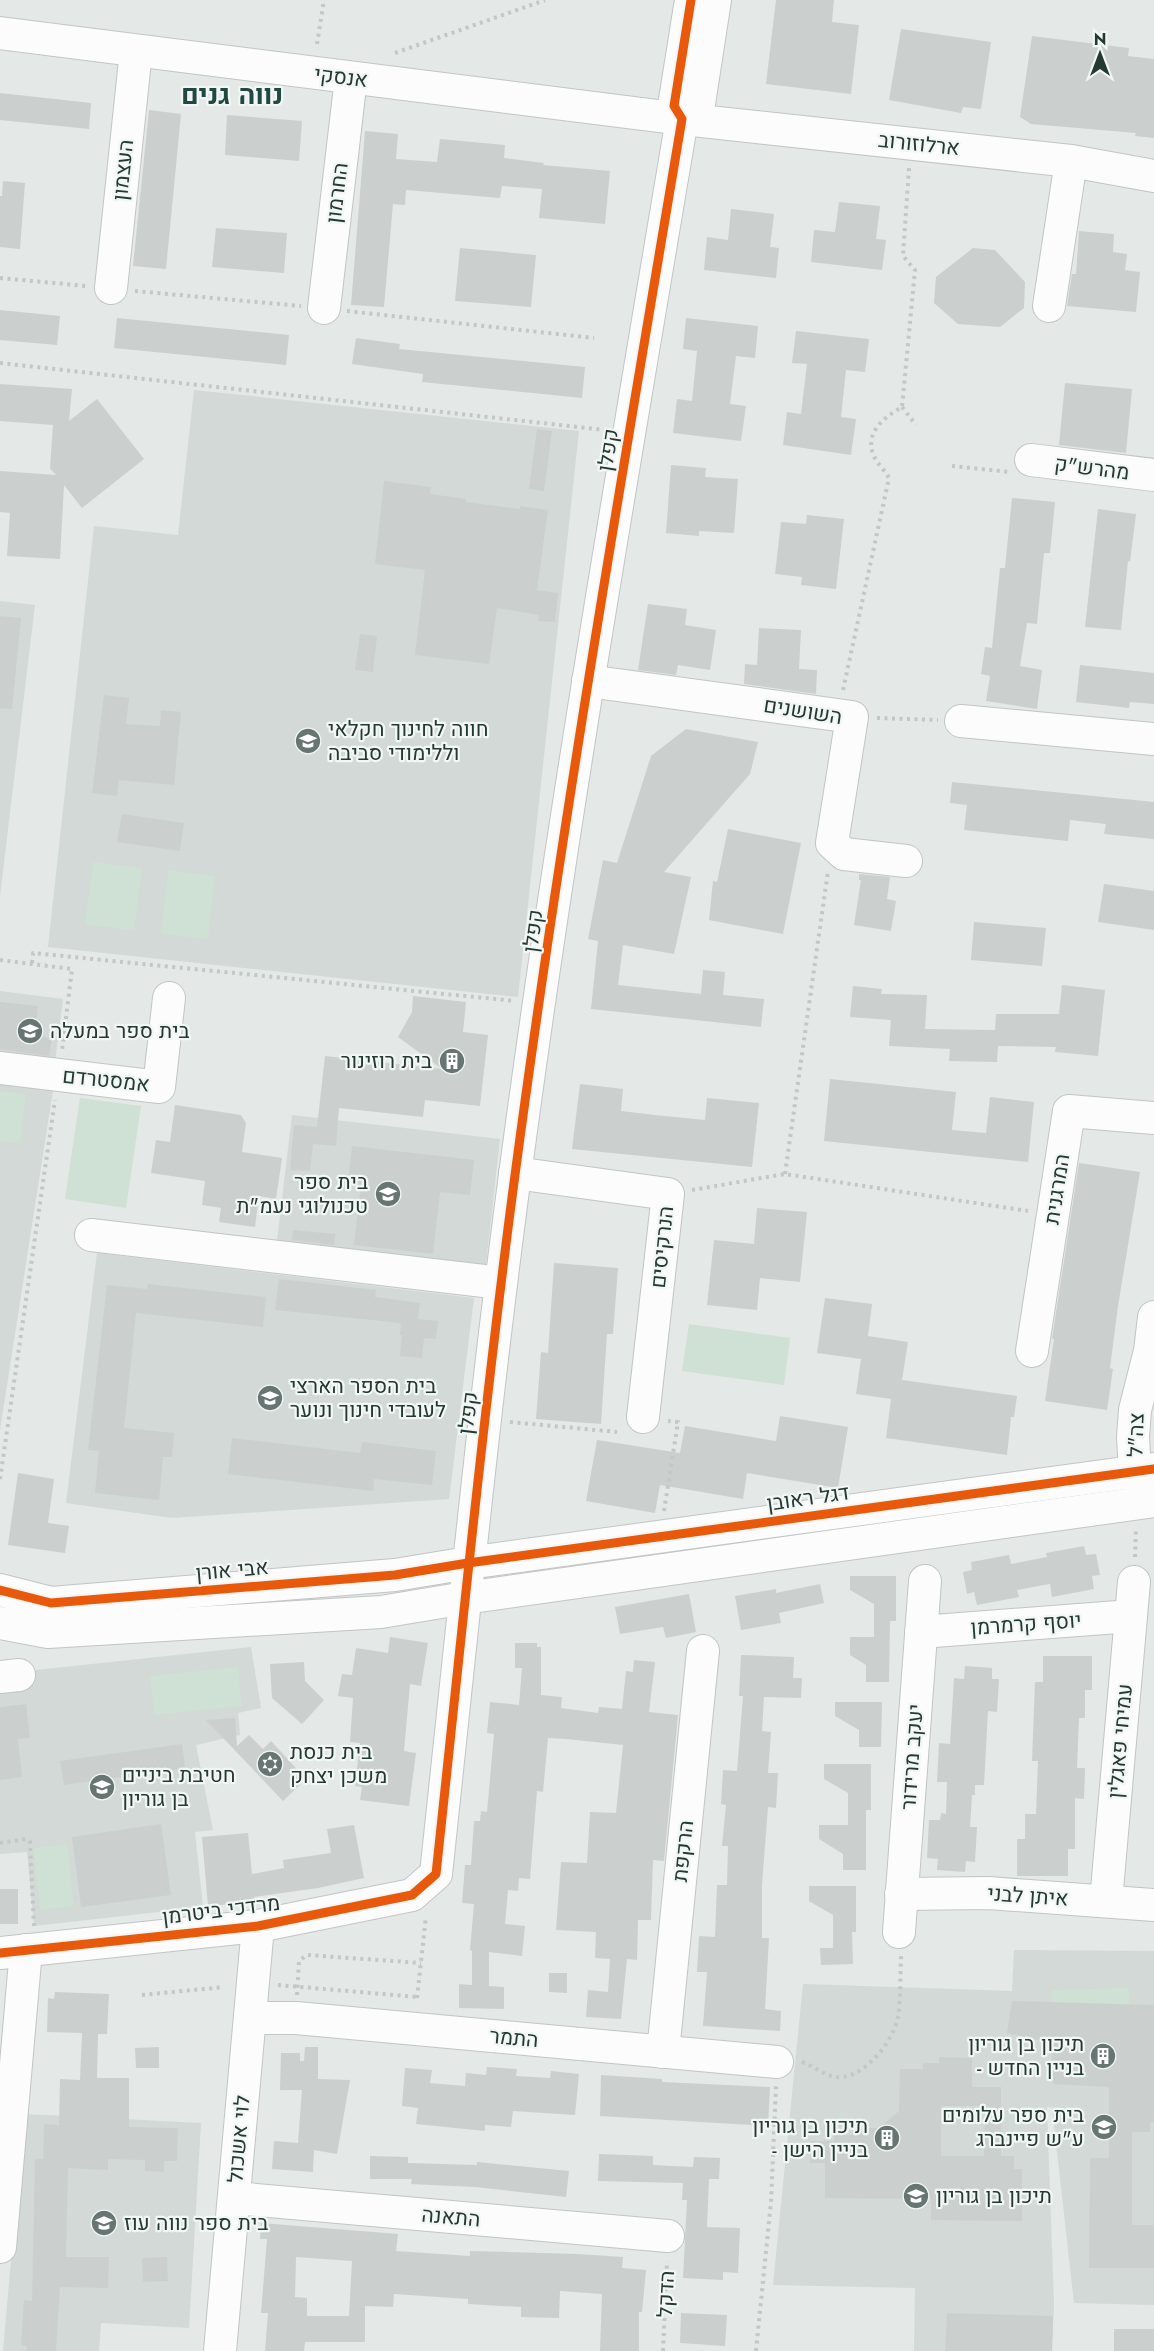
<svg xmlns="http://www.w3.org/2000/svg" width="1154" height="2351" font-family="Jost,Heebo,sans-serif">
<style>
.built{fill:#d2d9d6}
.green{fill:#cfe0d4}
.building{fill:#cbd0ce;fill-rule:evenodd}
.lines{fill:none;stroke-linecap:round;stroke-linejoin:round}
.minor-casing{stroke:#c1c5c3;stroke-width:34}
.path{stroke:#c1c8c5;stroke-width:4;stroke-dasharray:3 4.5;stroke-linecap:butt}
.minor{stroke:#fbfcfb;stroke-width:32}
.cycleway-casing{stroke:#f2f7f5;stroke-width:13}
.cycleway{stroke:#e8590c;stroke-width:9}
.labels{text-anchor:middle;dominant-baseline:central;stroke-width:4.5;stroke-linejoin:round;paint-order:stroke}
.street-label{font-size:21px;fill:#243934;stroke:#f2f7f5}
.poi-label{font-size:21px;fill:#243934;stroke:#f2f7f5;text-anchor:start}
.district-label{font-size:27px;font-weight:bold;fill:#224941;stroke:#f2f7f5}
</style>
<rect width="100%" height="100%" fill="#e4e8e6"/>
<g class="built">
<polygon points="194,390 579,431 518,997 48,947 94,526 178,535"/>
<polygon points="0,601 35,605 0,896"/>
<polygon points="0,991 63,999 54,1070 0,1063"/>
<polygon points="0,1077 54,1084 0,1430"/>
<polygon points="292,1115 500,1139 485,1273 276,1249"/>
<polygon points="97,1253 474,1298 449,1499 172,1518 66,1503"/>
<polygon points="251,1647 261,1708 238,1713 240,1735 196,1745 213,1830 195,1832 203,1907 34,1926 27,1852 0,1854 0,1694 23,1691 36,1670"/>
<polygon points="1014,1950 1154,1951 1154,2305 1074,2303 1052,2107 1047,2107 1054,2304 1052,2351 914,2351 915,2288 773,2285 803,1984 1012,1991"/>
<polygon points="24,2114 201,2123 189,2328 101,2323 99,2351 3,2351"/>
</g>
<g class="green">
<polygon points="93,862 142,868 134,930 85,925"/>
<polygon points="168,870 215,876 208,939 161,934"/>
<polygon points="0,1091 26,1094 20,1143 0,1141"/>
<polygon points="80,1098 141,1106 126,1208 65,1199"/>
<polygon points="689,1324 790,1338 784,1385 682,1371"/>
<polygon points="238,1667 242,1706 154,1715 150,1676"/>
<polygon points="67,1844 74,1906 40,1910 33,1848"/>
<polygon points="1129,1988 1130,2025 1053,2028 1052,1990"/>
</g>
<g class="building">
<polygon points="776,0 834,0 832,22 859,25 851,94 766,84"/>
<polygon points="901,29 991,42 981,109 963,107 961,113 889,100"/>
<polygon points="1032,36 1129,48 1128,56 1154,59 1154,138 1135,136 1136,133 1031,124 1020,117"/>
<polygon points="0,93 91,103 89,129 0,120"/>
<polygon points="149,110 181,114 166,269 133,266"/>
<polygon points="227,115 302,121 299,161 225,155"/>
<polygon points="365,131 398,134 396,159 437,162 440,139 505,145 504,158 544,163 543,165 610,171 605,224 539,218 542,189 502,186 500,198 406,190 405,205 393,204 384,307 351,305"/>
<polygon points="3,181 25,183 20,249 0,247 0,196 2,196"/>
<polygon points="839,202 880,206 876,239 886,240 882,270 811,262 814,230 835,232"/>
<polygon points="731,209 774,214 770,247 779,248 776,278 704,270 707,237 728,240"/>
<polygon points="216,228 287,233 284,273 212,267"/>
<polygon points="1079,231 1114,234 1113,252 1127,254 1125,270 1140,272 1136,312 1067,306 1072,274 1076,274"/>
<polygon points="460,248 536,255 531,307 455,301"/>
<polygon points="973,248 995,250 1025,282 1024,308 1000,327 958,324 934,303 936,277"/>
<polygon points="0,310 60,316 57,345 0,340"/>
<polygon points="117,318 289,335 286,365 114,348"/>
<polygon points="686,318 758,326 755,358 736,356 730,404 746,406 741,441 673,433 677,399 692,401 697,351 683,349"/>
<polygon points="796,331 869,339 865,372 846,370 841,417 856,419 851,455 783,445 787,412 801,414 807,364 792,363"/>
<polygon points="356,338 400,344 399,349 585,367 582,398 422,382 423,374 352,364"/>
<polygon points="1065,383 1132,389 1126,453 1059,445"/>
<polygon points="0,384 72,389 69,421 97,399 144,459 82,508 64,485 60,559 7,556 10,513 0,512 0,471 56,475 50,468 53,425 0,421"/>
<polygon points="537,429 552,431 544,491 529,489"/>
<polygon points="671,465 706,468 705,477 738,479 734,533 699,531 699,536 666,533"/>
<polygon points="384,481 431,487 430,494 466,499 466,502 520,509 520,506 548,510 537,590 558,593 555,622 538,621 539,615 497,608 489,664 415,655 425,570 375,564"/>
<polygon points="1012,498 1055,502 1050,553 1044,553 1037,624 1027,623 1020,666 1042,670 1037,709 986,701 990,676 981,674 985,647 992,648 1000,568 1005,568"/>
<polygon points="1098,509 1136,514 1130,562 1128,561 1121,630 1085,627"/>
<polygon points="807,515 844,519 836,589 801,585 802,577 775,574 781,522 806,524"/>
<polygon points="648,604 687,609 685,625 716,630 710,670 678,665 676,675 638,670"/>
<polygon points="0,616 21,618 12,709 0,708"/>
<polygon points="759,628 801,630 799,669 817,670 816,694 744,684 745,664 757,665"/>
<polygon points="360,634 377,636 373,672 355,670"/>
<polygon points="1080,665 1154,673 1154,704 1130,702 1129,708 1076,702"/>
<polygon points="104,695 129,698 126,724 160,726 161,710 181,712 174,785 119,780 117,796 92,793"/>
<polygon points="686,729 758,742 750,774 664,872 691,877 674,954 623,945 618,985 701,994 703,970 725,972 723,995 764,999 761,1027 591,1009 598,941 588,939 603,860 617,863 651,756"/>
<polygon points="952,782 1154,802 1154,839 1104,834 1106,824 1070,820 1068,841 964,830 967,805 950,803"/>
<polygon points="122,814 184,823 180,851 117,842"/>
<polygon points="728,829 801,843 783,934 709,920 713,881 717,882"/>
<polygon points="859,874 890,877 887,899 896,901 891,931 854,925 861,880 859,880"/>
<polygon points="1104,884 1154,891 1154,930 1098,922"/>
<polygon points="974,922 1046,928 1042,966 971,960"/>
<polygon points="1062,985 1105,990 1098,1056 1055,1052 1056,1047 998,1046 997,1062 949,1061 950,1049 889,1046 891,1020 850,1017 853,986 882,989 881,994 927,995 925,1029 995,1030 996,1014 1059,1014"/>
<polygon points="413,996 466,1002 463,1032 488,1035 480,1106 425,1100 423,1117 339,1108 336,1146 313,1144 310,1171 290,1170 294,1125 317,1127 325,1056 442,1069 398,1037 412,1012"/>
<polygon points="0,1002 38,1006 35,1036 52,1038 49,1056 0,1049"/>
<polygon points="830,1079 956,1092 952,1130 986,1133 990,1097 1034,1102 1028,1162 824,1141"/>
<polygon points="580,1084 623,1089 621,1111 655,1115 705,1120 707,1098 759,1103 752,1167 572,1149"/>
<polygon points="175,1105 241,1115 246,1123 242,1152 282,1158 276,1199 259,1196 255,1227 219,1222 221,1208 202,1205 205,1181 151,1173 156,1140 170,1142"/>
<polygon points="352,1146 474,1160 470,1195 440,1192 433,1254 354,1245 361,1184 348,1182"/>
<polygon points="1079,1163 1140,1172 1118,1306 1110,1368 1113,1369 1107,1410 1045,1401 1054,1339 1052,1339"/>
<polygon points="757,1208 807,1212 800,1282 760,1278 757,1310 707,1305 714,1240 754,1244"/>
<polygon points="293,1230 335,1234 334,1245 292,1240"/>
<polygon points="554,1263 618,1268 613,1334 607,1334 601,1424 536,1419 541,1352 548,1353"/>
<polygon points="279,1279 376,1290 375,1297 420,1303 418,1319 438,1321 436,1339 424,1338 422,1358 400,1356 402,1335 400,1335 401,1323 275,1310"/>
<polygon points="148,1284 266,1297 263,1327 136,1313 124,1428 174,1433 172,1457 163,1457 159,1500 95,1493 99,1451 88,1450 107,1285 147,1289"/>
<polygon points="825,1298 872,1304 868,1336 908,1342 902,1380 1017,1396 1014,1417 1011,1417 1007,1455 886,1438 891,1399 856,1394 861,1359 817,1353"/>
<polygon points="780,1416 848,1427 838,1488 747,1473 743,1499 660,1485 655,1513 586,1501 597,1440 680,1453 685,1426 776,1441"/>
<polygon points="232,1438 360,1453 362,1442 436,1451 432,1485 374,1479 373,1491 228,1474"/>
<polygon points="18,1473 54,1479 48,1523 69,1526 65,1553 8,1545"/>
<polygon points="1084,1546 1086,1555 1096,1554 1100,1575 1092,1576 1094,1589 1052,1597 1050,1584 1017,1590 1019,1597 977,1605 974,1592 967,1594 963,1572 972,1570 971,1562 1009,1555 1011,1564 1047,1557 1046,1553"/>
<polygon points="850,1576 896,1576 896,1621 890,1621 889,1682 866,1682 866,1665 850,1655 850,1637 874,1637 874,1604 850,1590"/>
<polygon points="820,1584 824,1603 779,1613 781,1623 741,1630 735,1596 776,1589 776,1593"/>
<polygon points="689,1594 696,1632 666,1638 663,1627 620,1634 615,1607"/>
<polygon points="390,1637 428,1643 421,1686 410,1684 404,1751 416,1753 409,1806 360,1800 362,1787 355,1786 360,1743 350,1742 353,1698 338,1696 342,1674 352,1675 356,1648 388,1653"/>
<polygon points="515,1643 537,1643 537,1647 541,1647 541,1695 562,1697 561,1708 598,1713 599,1707 622,1709 626,1671 633,1672 634,1660 655,1662 649,1712 678,1715 664,1861 653,1860 651,1920 638,1920 637,1960 627,1959 621,2019 586,2017 588,1990 608,1992 610,1959 595,1958 596,1932 556,1930 561,1862 587,1863 590,1812 616,1813 623,1745 566,1739 548,1738 543,1792 537,1791 530,1879 519,1878 518,1891 508,1890 505,1924 525,1926 522,1956 489,1952 489,1986 504,1987 504,2009 459,2008 459,1984 472,1985 472,1951 470,1950 474,1904 462,1903 465,1865 471,1865 474,1821 480,1821 481,1811 487,1812 494,1734 487,1733 490,1702 519,1705 522,1668 515,1668"/>
<polygon points="741,1655 794,1657 793,1678 802,1678 801,1698 764,1697 762,1731 771,1732 768,1773 778,1773 776,1808 768,1807 762,1885 762,1938 769,1938 765,2009 781,2011 780,2031 703,2026 707,1972 697,1972 699,1936 715,1937 717,1885 727,1885 728,1846 722,1846 726,1805 721,1804 723,1770 737,1771 743,1696 739,1696"/>
<polygon points="1043,1656 1092,1656 1092,1690 1085,1690 1085,1718 1079,1718 1077,1768 1085,1768 1084,1799 1075,1798 1075,1849 1068,1849 1068,1876 1017,1876 1017,1839 1025,1839 1025,1814 1036,1814 1038,1761 1032,1761 1035,1682 1043,1682"/>
<polygon points="304,1662 305,1681 324,1700 302,1724 272,1698 270,1664"/>
<polygon points="965,1666 992,1668 992,1679 999,1679 997,1712 988,1711 984,1785 975,1785 975,1795 972,1795 970,1827 977,1827 975,1862 966,1861 965,1872 937,1870 938,1859 927,1858 929,1820 940,1820 941,1813 946,1814 947,1782 937,1782 939,1743 950,1744 954,1678 964,1679"/>
<polygon points="835,1702 882,1702 881,1747 859,1747 859,1730 835,1716"/>
<polygon points="26,1704 30,1738 18,1739 22,1777 0,1780 0,1707"/>
<polygon points="235,1718 237,1746 249,1735 263,1749 271,1741 306,1779 283,1801 206,1720"/>
<polygon points="182,1744 185,1768 64,1785 60,1761"/>
<polygon points="824,1764 871,1764 871,1810 866,1810 866,1870 843,1870 843,1854 819,1839 819,1825 848,1825 848,1793 824,1779"/>
<polygon points="161,1824 171,1895 81,1907 72,1837"/>
<polygon points="354,1825 364,1878 318,1888 254,1897 255,1902 208,1906 202,1837 248,1833 252,1874 284,1868 283,1860 331,1853 327,1829"/>
<polygon points="809,1886 856,1886 856,1932 852,1932 853,1964 821,1965 820,1948 833,1948 833,1915 809,1901"/>
<rect x="0" y="1889" width="18" height="35"/>
<polygon points="549,1973 567,1973 567,1993 549,1992"/>
<polygon points="55,1992 109,1994 107,2034 98,2034 97,2078 129,2078 129,2127 178,2128 177,2161 164,2161 164,2172 145,2171 145,2160 108,2159 108,2170 68,2168 66,2257 109,2257 108,2288 60,2287 56,2351 26,2351 27,2346 21,2346 24,2300 32,2301 35,2159 43,2159 44,2124 59,2125 60,2079 80,2080 82,2033 47,2032 48,1998 54,1999"/>
<polygon points="1012,2001 1154,2005 1154,2122 1150,2122 1150,2132 1132,2132 1132,2225 1154,2225 1154,2268 1089,2268 1090,2158 1109,2158 1109,2087 1053,2084 1051,2043 1007,2033"/>
<polygon points="159,2047 159,2068 136,2068 135,2048"/>
<polygon points="305,2047 318,2047 318,2079 350,2080 337,2154 314,2150 313,2172 272,2169 274,2141 298,2143 302,2090 280,2090 281,2053 300,2053 300,2061 304,2061"/>
<path d="M939,2057L972,2058V2087H1001V2156H1014V2169H1022V2221L931,2220V2199L825,2198V2163H810V2141H834V2135H852V2128H879L899,2111L900,2069H923V2063H939ZM941,2106H985L984,2156H941Z"/>
<polygon points="487,2067 517,2069 516,2076 550,2078 551,2071 579,2074 575,2115 513,2111 511,2127 485,2125 485,2131 416,2124 418,2108 402,2106 405,2068 432,2070 430,2083 465,2086 466,2073 486,2075"/>
<polygon points="601,2075 662,2079 662,2082 770,2087 768,2126 600,2116"/>
<polygon points="599,2154 653,2156 653,2165 693,2167 694,2157 720,2158 719,2179 709,2179 707,2227 740,2228 738,2273 723,2272 723,2280 683,2278 687,2200 682,2200 683,2183 598,2181"/>
<polygon points="370,2156 408,2157 408,2163 477,2165 477,2162 569,2171 566,2197 475,2187 411,2184 412,2179 370,2179"/>
<path d="M261,2223L398,2234L396,2251L470,2256V2251L578,2254L623,2257L622,2268L646,2270L642,2312H639V2351H600L602,2294L560,2291L559,2318L521,2317V2307L468,2304V2299L394,2294L393,2307L365,2306V2342H305L304,2351H265L268,2313H261L267,2239H260ZM296,2257L352,2261L349,2316H307V2298L295,2297Z"/>
<polygon points="167,2257 168,2281 143,2282 142,2258"/>
<polygon points="681,2313 727,2315 725,2346 680,2343"/>
<polygon points="947,2313 1053,2316 1052,2351 945,2351"/>
<rect x="1114" y="2329" width="40" height="22"/>
</g>
<g class="lines">
<g class="minor-casing">
<g id="minor">
<polyline points="0,33 682,119 1071,161 1154,176"/>
<polyline points="682,119 698,110 715,0"/>
<polyline points="111,288 136,51"/>
<polyline points="1049,306 1071,161"/>
<polyline points="324,308 351,78"/>
<polyline points="1031,460 1154,475"/>
<polyline points="588,681 852,717 832,843 844,854 906,861"/>
<polyline points="961,721 1154,739"/>
<polyline points="0,1068 159,1087 169,998"/>
<polyline points="515,1173 668,1194 643,1417"/>
<polyline points="91,1235 501,1283"/>
<polyline points="1032,1351 1069,1111 1154,1118"/>
<polyline points="1144,1490 1135,1472 1133,1437 1135,1410 1150,1351 1154,1317"/>
<polyline points="0,1590 51,1603 395,1575 468,1563 1154,1469"/>
<polyline points="0,1623 48,1632 381,1612 465,1598 1154,1501"/>
<polyline points="921,1632 1131,1616"/>
<polyline points="0,1677 19,1675"/>
<polyline points="901,1894 988,1893 1154,1905"/>
<polyline points="1106,1901 1134,1582"/>
<polyline points="899,1932 925,1581"/>
<path d="M0,1953L258,1926L412,1895L436,1874C461,1641 484,1407 515,1175C562,821 623,470 682,119L674,106L691,0"/>
<polyline points="250,2018 296,2018 777,2062"/>
<polyline points="663,2052 703,1651"/>
<polyline points="234,2198 668,2236"/>
<polyline points="0,2247 26,1950"/>
<polyline points="220,2351 258,1926"/>
</g>
</g>
<g class="path">
<polyline points="317,44 324,0"/>
<polyline points="395,53 545,0"/>
<polyline points="0,278 86,286"/>
<polyline points="135,291 301,306"/>
<polyline points="347,311 594,338"/>
<polyline points="0,363 605,430"/>
<polyline points="902,407 916,425"/>
<polyline points="952,466 1010,472"/>
<path d="M843,690L889,478C886,472 881,467 877,462C861,436 881,419 902,407L915,270L903,256L909,168"/>
<polyline points="877,718 938,720"/>
<polyline points="0,960 72,969 62,1051"/>
<polyline points="32,963 33,953 515,1001"/>
<polyline points="785,1174 828,871"/>
<polyline points="692,1190 785,1174 1028,1211"/>
<polyline points="510,1422 617,1432"/>
<polyline points="0,1479 55,1100"/>
<polyline points="664,1511 678,1422 668,1421"/>
<polyline points="1135,1557 1136,1528"/>
<polyline points="0,1843 26,1839 30,1842 34,1926"/>
<polyline points="278,1985 417,1997"/>
<polyline points="142,1995 224,1987"/>
<polyline points="297,1995 299,1961 307,1955 421,1963"/>
<polyline points="417,1998 426,1916"/>
<path d="M802,2062C814,2066 823,2075 836,2077C863,2080 894,2041 898,2017C901,1997 900,1976 901,1956"/>
<polyline points="663,2351 667,2261"/>
<polyline points="756,2351 771,2202 776,2086"/>
</g>
<use href="#minor" class="minor"/>
<g class="cycleway-casing">
<g id="cycleway">
<polyline points="0,1590 51,1603 395,1575 468,1563 1154,1469"/>
<path d="M0,1953L258,1926L412,1895L436,1874C461,1641 484,1407 515,1175C562,821 623,470 682,119L674,106L691,0"/>
</g>
</g>
<use href="#cycleway" class="cycleway"/>
</g>
<defs>
<g id="school-disc" transform="scale(1.35)"><circle r="9.5" fill="#677672" stroke="#f2f7f5"/><path d="M0-5L7-2L0 1L-7-2ZM-4 1L0 2.5L4 1V4Q0 6-4 4Z" fill="#fff"/></g>
<g id="building-disc" transform="scale(1.35)"><circle r="9.5" fill="#677672" stroke="#f2f7f5"/><path d="M-4-6H4V6H1V3H-1V6H-4ZM-2.5-4.3h1.7v1.8h-1.7ZM.8-4.3h1.7v1.8H.8ZM-2.5-1h1.7V.8h-1.7ZM.8-1h1.7V.8H.8Z" fill="#fff"/></g>
<g id="synagogue-disc" transform="scale(1.35)"><circle r="9.5" fill="#677672" stroke="#f2f7f5"/><path d="M0-6.5L5.6 3.2H-5.6ZM0 6.5L5.6-3.2H-5.6Z" fill="#fff"/></g>
</defs>
<g fill-rule="evenodd">
<use href="#school-disc" x="308" y="741"/>
<use href="#school-disc" x="30" y="1031"/>
<use href="#building-disc" x="452" y="1061"/>
<use href="#school-disc" x="388" y="1194"/>
<use href="#school-disc" x="270" y="1398"/>
<use href="#synagogue-disc" x="270" y="1764"/>
<use href="#school-disc" x="102" y="1787"/>
<use href="#building-disc" x="1103" y="2056"/>
<use href="#school-disc" x="1104" y="2127"/>
<use href="#building-disc" x="887" y="2138"/>
<use href="#school-disc" x="916" y="2196"/>
<use href="#school-disc" x="104" y="2223"/>
</g>
<g class="labels">
<g class="street-label">
<text transform="translate(341 77) rotate(7)">אנסקי</text>
<text transform="translate(919 144) rotate(6)">ארלוזורוב</text>
<text transform="translate(123 170) rotate(-84)">העצמון</text>
<text transform="translate(337 193) rotate(-83)">החרמון</text>
<text transform="translate(608 450) rotate(-81)">קפלן</text>
<text transform="translate(1092 468) rotate(7)">מהרש"ק</text>
<text transform="translate(803 711) rotate(9)">השושנים</text>
<text transform="translate(533 931) rotate(-82)">קפלן</text>
<text transform="translate(106 1080) rotate(6)">אמסטרדם</text>
<text transform="translate(1057 1189) rotate(-81)">המרגנית</text>
<text transform="translate(662 1247) rotate(-84)">הנרקיסים</text>
<text transform="translate(468 1413) rotate(-83)">קפלן</text>
<text transform="translate(1136 1435) rotate(-88)">צה"ל</text>
<text transform="translate(808 1498) rotate(-8)">דגל ראובן</text>
<text transform="translate(232 1570) rotate(-5)">אבי אורן</text>
<text transform="translate(1026 1624) rotate(-4)">יוסף קרמרמן</text>
<text transform="translate(1120 1741) rotate(-85)">עמיחי פאגלין</text>
<text transform="translate(912 1757) rotate(-86)">יעקב מרידור</text>
<text transform="translate(683 1851) rotate(-84)">הרקפת</text>
<text transform="translate(1028 1896) rotate(4)">איתן לבני</text>
<text transform="translate(221 1910) rotate(-7)">מרדכי ביטרמן</text>
<text transform="translate(514 2038) rotate(5)">התמר</text>
<text transform="translate(239 2139) rotate(-85)">לוי אשכול</text>
<text transform="translate(451 2217) rotate(5)">התאנה</text>
<text transform="translate(666 2294) rotate(-87)">הדקל</text>
</g>
<g class="poi-label">
<text x="328" y="729">חווה לחינוך חקלאי<tspan x="328" dy="24">וללימודי סביבה</tspan></text>
<text x="50" y="1031">בית ספר במעלה</text>
<text x="432" y="1061" text-anchor="end">בית רוזינור</text>
<text x="368" y="1182" text-anchor="end">בית ספר<tspan x="368" dy="24">טכנולוגי נעמ"ת</tspan></text>
<text x="290" y="1386">בית הספר הארצי<tspan x="290" dy="24">לעובדי חינוך ונוער</tspan></text>
<text x="290" y="1752">בית כנסת<tspan x="290" dy="24">משכן יצחק</tspan></text>
<text x="122" y="1775">חטיבת ביניים<tspan x="122" dy="24">בן גוריון</tspan></text>
<text x="1084" y="2044" text-anchor="end">תיכון בן גוריון<tspan x="1084" dy="24">- בניין החדש</tspan></text>
<text x="1084" y="2115" text-anchor="end">בית ספר עלומים<tspan x="1084" dy="24">ע"ש פיינברג</tspan></text>
<text x="868" y="2126" text-anchor="end">תיכון בן גוריון<tspan x="868" dy="24">- בניין הישן</tspan></text>
<text x="936" y="2196">תיכון בן גוריון</text>
<text x="124" y="2223">בית ספר נווה עוז</text>
</g>
<g class="district-label">
<text x="232" y="94">נווה גנים</text>
</g>
</g>
<g transform="translate(1100 54)" stroke="#f2f7f5" stroke-width="4.5" paint-order="stroke">
<path d="M0-4.5L10 22L0 15L-10 22Z" fill="#243934"/>
<text y="-9" font-size="16" font-weight="bold" text-anchor="middle" fill="#243934">N</text>
</g>
</svg>
